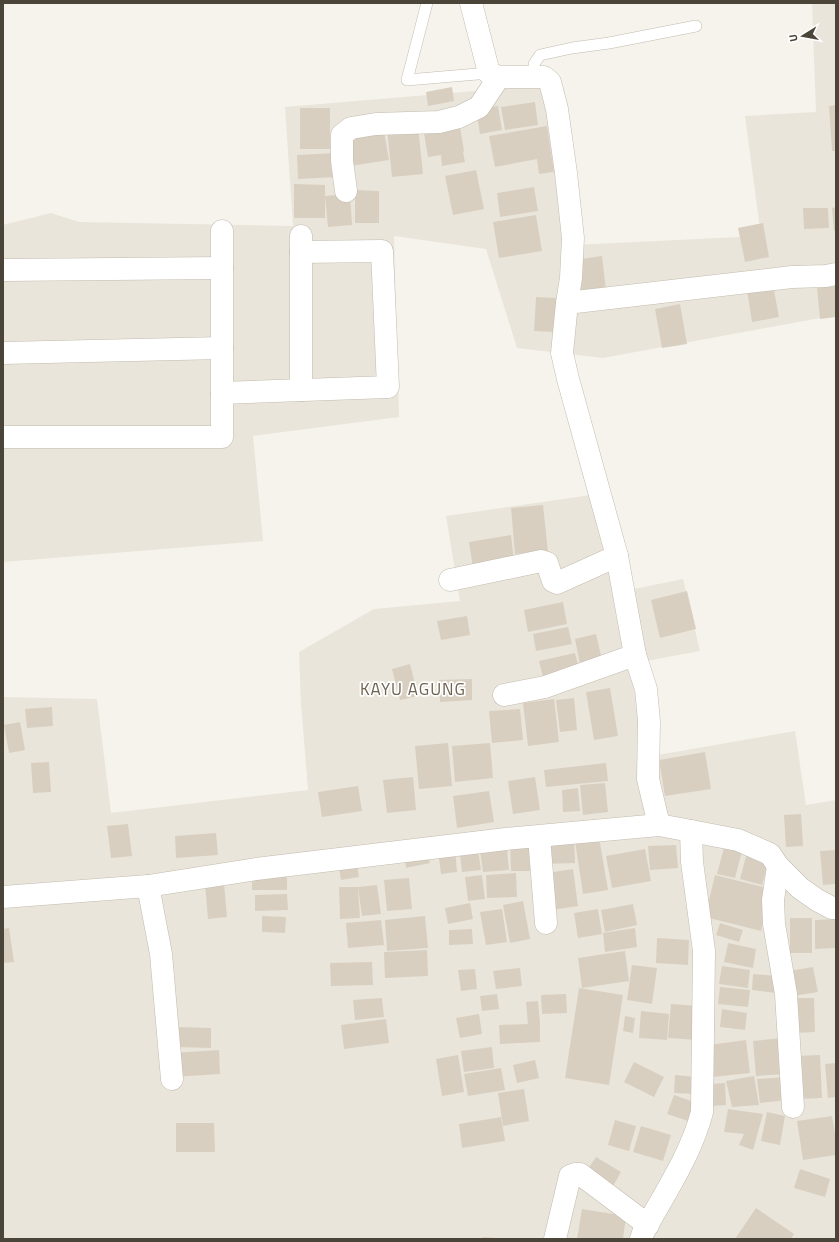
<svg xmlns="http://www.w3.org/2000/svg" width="839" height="1242" font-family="'Titillium Web',sans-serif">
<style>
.residential{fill:#eae5da}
.building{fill:#d8cfc1}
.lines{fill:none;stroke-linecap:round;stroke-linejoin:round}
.lane-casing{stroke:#c2bbae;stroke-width:12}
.street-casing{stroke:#c2bbae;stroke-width:23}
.lane{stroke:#fff;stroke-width:11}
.street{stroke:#fff;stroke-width:22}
.labels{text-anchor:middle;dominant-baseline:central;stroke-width:3.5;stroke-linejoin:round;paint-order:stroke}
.quarter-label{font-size:17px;letter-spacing:1px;fill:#6e6250;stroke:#fff}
</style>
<rect width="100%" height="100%" fill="#f6f3ec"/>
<g class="residential">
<polygon points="812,3 836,3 836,315 603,358 517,348 486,249 394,236 399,417 253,436 263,541 3,562 3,225 51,213 79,222 293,226 285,107 556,84 573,245 761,236 745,116 816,112"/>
<polygon points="598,494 619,592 683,579 700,651 630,664 646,757 795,731 806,805 836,800 836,1239 3,1239 3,697 97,699 111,813 308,790 301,703 299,652 374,609 460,601 446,516"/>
</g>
<g class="building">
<polygon points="452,87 454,101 428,106 426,92"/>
<polygon points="535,102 538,125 505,130 501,107"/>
<polygon points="836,105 836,151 832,151 829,106"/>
<polygon points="498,106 502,130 480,134 476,109"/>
<rect x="300" y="108" width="30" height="41"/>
<polygon points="459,121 464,151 463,152 465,162 442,166 441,155 428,157 423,127"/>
<polygon points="418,126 423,174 392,177 387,129"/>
<polygon points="547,126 554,172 539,174 537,159 495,167 489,136"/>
<polygon points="384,131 389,160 350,166 345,137"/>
<polygon points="336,153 337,177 298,179 297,155"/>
<polygon points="476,170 484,209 453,215 445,176"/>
<polygon points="294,184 325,185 325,218 294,218"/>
<polygon points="534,187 538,211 500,217 497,193"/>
<polygon points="355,190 379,191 379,223 355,223"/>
<polygon points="350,194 352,225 328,227 325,196"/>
<polygon points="836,207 836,231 834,231 832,208"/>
<polygon points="803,208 828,208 829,228 804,229"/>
<polygon points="536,215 542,251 499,258 493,222"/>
<polygon points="763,223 769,257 745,262 738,228"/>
<polygon points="602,256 606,290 577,294 573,260"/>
<polygon points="772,280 779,317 752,322 746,284"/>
<polygon points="836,286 836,317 820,319 817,288"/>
<polygon points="536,297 556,298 554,332 534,331"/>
<polygon points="680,304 687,344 662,348 655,309"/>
<polygon points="543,505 548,552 515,554 511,508"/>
<polygon points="511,535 514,562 473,568 469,542"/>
<polygon points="687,591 696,629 660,638 651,600"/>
<polygon points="563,602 567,624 528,632 524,610"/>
<polygon points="467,616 470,635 441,640 437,621"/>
<polygon points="568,627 572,644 536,651 533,634"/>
<polygon points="596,634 603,664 581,669 575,639"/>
<polygon points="575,653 579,669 543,677 539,661"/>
<polygon points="410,664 418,696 400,700 392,669"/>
<polygon points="472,679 472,700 440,702 439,680"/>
<polygon points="610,688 618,736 594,740 586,692"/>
<polygon points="574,698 577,730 560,732 556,700"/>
<polygon points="554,699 559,742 528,746 523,703"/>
<polygon points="52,707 53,726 27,728 25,709"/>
<polygon points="520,709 523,740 492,743 489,711"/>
<polygon points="20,722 25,750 9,753 4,725"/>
<polygon points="448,743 452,786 419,789 415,746"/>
<polygon points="490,743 493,778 455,782 452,746"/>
<polygon points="705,752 711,789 665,796 659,760"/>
<polygon points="49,762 51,792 33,793 31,763"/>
<polygon points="606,763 608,781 546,787 544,770"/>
<polygon points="413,777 416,810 387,813 383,780"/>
<polygon points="535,777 540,810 513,814 508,781"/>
<polygon points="605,783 608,812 583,815 580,785"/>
<polygon points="358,786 362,811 322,817 318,792"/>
<polygon points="578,788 580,811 563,812 562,790"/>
<polygon points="489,791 494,822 457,828 453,796"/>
<polygon points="801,814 803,846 786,847 784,815"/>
<polygon points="128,824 132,856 111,858 107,826"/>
<polygon points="216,833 218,855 176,858 175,836"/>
<polygon points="599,837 608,890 583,894 575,841"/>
<polygon points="529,839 530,871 511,871 510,840"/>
<polygon points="506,840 509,870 483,872 479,843"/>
<polygon points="543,840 574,840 575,863 543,864"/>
<polygon points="726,840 744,844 735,878 717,874"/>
<polygon points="477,843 481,870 462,872 459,846"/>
<polygon points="676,845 678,868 650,870 648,846"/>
<polygon points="427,849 430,863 406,868 404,853"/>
<polygon points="455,849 457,872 441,874 438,851"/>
<polygon points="645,849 651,881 612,888 606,856"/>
<polygon points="748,849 770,855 762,885 740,879"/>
<polygon points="836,850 836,884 823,885 820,851"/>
<polygon points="356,858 359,877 341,880 338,860"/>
<polygon points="573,869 578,906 552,910 547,873"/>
<polygon points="287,870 287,890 252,890 252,871"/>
<polygon points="516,873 517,897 487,898 486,875"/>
<polygon points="482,875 485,899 468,901 465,877"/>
<polygon points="715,875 771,889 761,931 705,917"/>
<polygon points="409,878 412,909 387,911 384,880"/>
<polygon points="224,883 227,917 208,919 205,884"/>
<polygon points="377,885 381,914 362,916 358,887"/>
<polygon points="339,887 358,887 360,918 340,919"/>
<polygon points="287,894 288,910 255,911 255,895"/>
<polygon points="523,901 530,939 510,943 503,905"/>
<polygon points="470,903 473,919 448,924 445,908"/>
<polygon points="633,904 637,925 605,932 601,910"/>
<polygon points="502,909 507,942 486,945 480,912"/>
<polygon points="598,909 602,934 578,938 574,913"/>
<polygon points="262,916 286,917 285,933 262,932"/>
<polygon points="425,916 428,948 387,951 385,920"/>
<rect x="790" y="918" width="22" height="35"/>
<polygon points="836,919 836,948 815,949 815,920"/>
<polygon points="381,920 384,945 348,948 346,923"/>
<polygon points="720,923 743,930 739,942 716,935"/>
<polygon points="9,928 14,962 3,963 3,929"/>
<polygon points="635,928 637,947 605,952 603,933"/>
<polygon points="472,929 473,944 449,945 449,930"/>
<polygon points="657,938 689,940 688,965 656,963"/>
<polygon points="728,943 756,949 753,968 724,962"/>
<polygon points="427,950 428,976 385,978 384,952"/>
<polygon points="625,951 629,981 582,988 578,958"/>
<polygon points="372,962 373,985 331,986 330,963"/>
<polygon points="632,965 657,968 652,1004 627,1000"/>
<polygon points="722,966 750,970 748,988 719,984"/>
<polygon points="813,967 818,992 793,996 789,971"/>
<polygon points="520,968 522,986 496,989 493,971"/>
<polygon points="475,969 477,989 461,991 458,970"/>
<polygon points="753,974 778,976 776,993 752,990"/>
<polygon points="720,987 750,990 748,1007 718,1004"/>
<polygon points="579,988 623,995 609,1085 565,1078"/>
<polygon points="497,994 499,1009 482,1011 480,996"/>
<polygon points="566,994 567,1013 542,1014 541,995"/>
<polygon points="382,998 384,1017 355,1020 353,1000"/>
<polygon points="793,998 814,998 815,1032 794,1033"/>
<polygon points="538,1001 540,1023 532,1023 540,1023 540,1042 500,1044 499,1025 528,1024 526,1002"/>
<polygon points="671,1004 699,1006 696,1040 668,1038"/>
<polygon points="722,1009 747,1013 745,1030 720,1027"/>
<polygon points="641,1011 669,1014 667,1040 639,1038"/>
<polygon points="479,1014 482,1034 460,1038 456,1018"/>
<polygon points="625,1016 635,1018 633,1033 623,1031"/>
<polygon points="386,1019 389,1043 344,1049 341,1025"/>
<polygon points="179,1027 211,1028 211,1048 178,1047"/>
<polygon points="783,1038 786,1074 756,1076 753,1041"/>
<polygon points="746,1040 750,1073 713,1077 709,1045"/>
<polygon points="492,1047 494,1068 464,1072 461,1051"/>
<polygon points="219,1050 220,1074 173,1077 172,1053"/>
<polygon points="458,1055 464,1092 442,1096 436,1059"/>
<polygon points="820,1055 822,1098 800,1099 797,1056"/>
<polygon points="535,1060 539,1078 517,1083 513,1065"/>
<polygon points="634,1062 664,1077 654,1097 624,1082"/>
<polygon points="836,1063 836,1097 828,1098 825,1064"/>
<polygon points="501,1068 505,1090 468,1096 464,1074"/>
<polygon points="675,1075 696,1077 695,1094 674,1093"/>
<polygon points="754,1076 759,1105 732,1107 726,1081"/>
<polygon points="785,1077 788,1100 760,1103 757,1079"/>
<polygon points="725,1083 726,1105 710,1106 709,1084"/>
<polygon points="524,1089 529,1121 503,1126 498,1093"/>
<polygon points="674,1095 697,1103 691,1122 667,1114"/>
<polygon points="728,1109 763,1114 753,1150 739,1145 744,1134 724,1132"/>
<polygon points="767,1112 785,1116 780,1145 761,1141"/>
<polygon points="832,1116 836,1139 836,1155 803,1160 797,1121"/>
<polygon points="501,1117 505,1141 462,1148 459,1124"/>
<polygon points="615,1120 636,1126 629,1151 608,1145"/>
<polygon points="176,1123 214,1123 215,1152 176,1152"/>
<polygon points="641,1126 671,1135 663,1161 633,1152"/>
<polygon points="596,1157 621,1172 612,1188 586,1172"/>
<polygon points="800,1169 830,1179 825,1197 794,1188"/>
<polygon points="756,1208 794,1234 791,1239 735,1239"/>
<polygon points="582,1209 626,1216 623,1239 577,1239"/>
<polygon points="483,1237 496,1238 496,1239 482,1239"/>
</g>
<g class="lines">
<g class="lane-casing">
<g id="lane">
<polyline points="427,3 407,80 489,73"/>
<polyline points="535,77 534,64 540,55 572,48 609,43 696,26"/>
</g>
</g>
<g class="street-casing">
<g id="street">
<polyline points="471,3 489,73 499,77 544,77 550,82 557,109 566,173 573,238 571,278 567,303 562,353 568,379 617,556 635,655 646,689 649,721 648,779 659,825"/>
<polyline points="346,191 342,161 342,135 351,128 376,124 439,122 459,117 479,107 499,77"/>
<polyline points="301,236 301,390"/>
<polyline points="3,270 222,268"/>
<polyline points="567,303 792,277 826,276 836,274"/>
<polyline points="3,353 222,348"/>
<polyline points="222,393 388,387 382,251 301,252"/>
<polyline points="3,437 222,437 222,231"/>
<polyline points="450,580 541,561 547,563 553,581 557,583 617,556"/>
<polyline points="504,695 545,687 635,655"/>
<polyline points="691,831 738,840 770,854 778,866 800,888 817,900 832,908 836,908"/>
<polyline points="539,837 546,923"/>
<polyline points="778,866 773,900 774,924 786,994 793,1107"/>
<polyline points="148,886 161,954 172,1079"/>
<path d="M3,897L148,886L256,869L506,839L659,825L691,831L692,862L704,951L702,1112C691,1155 664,1194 643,1233L641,1239"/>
<polyline points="555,1239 570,1176 575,1174 580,1174 648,1225"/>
</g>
</g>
<use href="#lane" class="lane"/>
<use href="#street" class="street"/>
</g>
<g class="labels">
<g class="quarter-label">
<text x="413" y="689">KAYU AGUNG</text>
</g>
</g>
<rect width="839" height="1242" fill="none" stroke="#4b4439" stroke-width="8"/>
<g transform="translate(803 36) rotate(259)" stroke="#ffffff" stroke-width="3" paint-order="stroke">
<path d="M0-3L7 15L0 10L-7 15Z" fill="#4b4439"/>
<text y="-6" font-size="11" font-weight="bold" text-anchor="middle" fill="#4b4439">U</text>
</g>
</svg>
